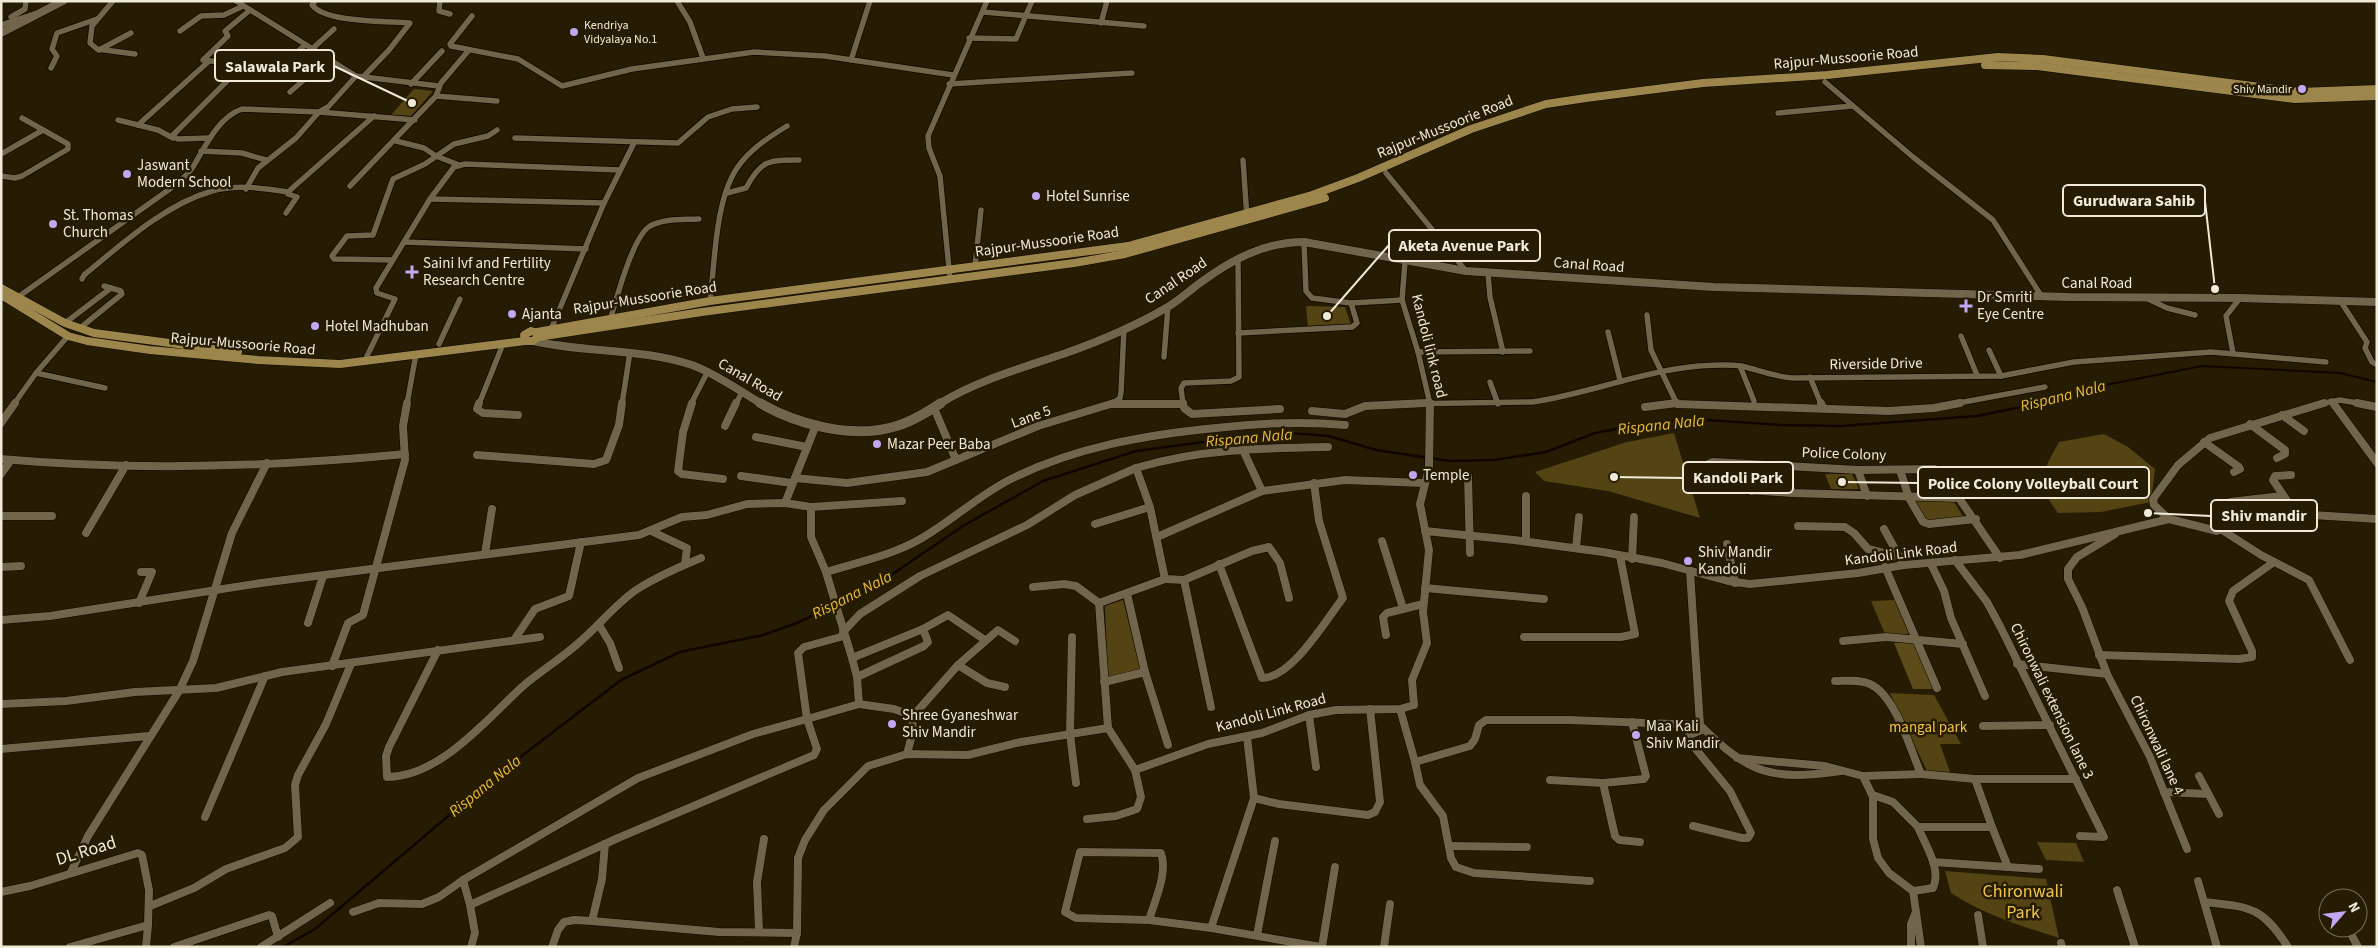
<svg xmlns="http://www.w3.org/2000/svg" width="2378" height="948" font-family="'Source Sans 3',sans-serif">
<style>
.green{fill:#544313}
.forest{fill:#5d4b19}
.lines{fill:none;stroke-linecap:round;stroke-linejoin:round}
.stream-far1{stroke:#100600;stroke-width:2}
.stream{stroke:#100600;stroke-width:2.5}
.minor-far1-casing{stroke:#0f0600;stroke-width:7}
.minor-casing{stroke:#0f0600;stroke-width:9}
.tertiary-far1-casing{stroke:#0f0600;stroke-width:9}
.tertiary-casing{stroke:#0f0600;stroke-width:11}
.primary-casing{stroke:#0f0600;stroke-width:9}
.minor-far1{stroke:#71664b;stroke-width:5.5}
.minor{stroke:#71664b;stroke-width:8}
.tertiary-far1{stroke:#71664b;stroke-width:8}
.tertiary{stroke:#71664b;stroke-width:10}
.primary{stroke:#9d864c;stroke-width:8}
.poi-dot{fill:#c0a8f3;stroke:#261c03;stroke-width:2}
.labels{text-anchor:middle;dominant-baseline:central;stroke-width:5;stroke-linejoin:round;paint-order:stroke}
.far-poi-label{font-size:12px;fill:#f0eada;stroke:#261c03;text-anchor:start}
.street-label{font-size:15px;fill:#f0eada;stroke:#261c03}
.poi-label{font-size:15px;fill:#f0eada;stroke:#261c03;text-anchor:start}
.park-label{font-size:15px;fill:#f1c445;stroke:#261c03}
.water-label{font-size:16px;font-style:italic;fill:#e9bc3a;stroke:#261c03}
.near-street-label{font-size:18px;fill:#f0eada;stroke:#261c03}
.near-park-label{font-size:18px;fill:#f1c445;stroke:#261c03}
.leader{fill:none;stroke:#f0eada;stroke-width:2}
.callout-dot{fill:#f0eada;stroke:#261c03;stroke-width:2}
.callout{fill:#261c03;stroke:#f0eada;stroke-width:2}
.callout-label{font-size:16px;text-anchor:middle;font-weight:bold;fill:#f0eada}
</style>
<rect width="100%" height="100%" fill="#261c03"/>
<g class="green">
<polygon points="414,89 433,91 411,116 391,115"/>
<polygon points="1306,306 1345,307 1351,325 1308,328"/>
<polygon points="1674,433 1700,518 1608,491 1544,481 1535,472 1627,442"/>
<path d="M2104,434L2128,447L2155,469L2151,502L2101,512L2058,513C2035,482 2042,473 2059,442Z"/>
<polygon points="1825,474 1852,474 1859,489 1831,489"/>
<polygon points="1915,501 1954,502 1964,518 1926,522"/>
<polygon points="1123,600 1140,669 1108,677 1105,606"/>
<polygon points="1895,600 1909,634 1885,634 1871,601"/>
<polygon points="1890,693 1934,695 1961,744 1940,744 1950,772 1927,771"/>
<polygon points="2037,842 2076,843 2084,862 2046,860"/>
<path d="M1945,871L2046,879L2059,938C2021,926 1985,915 1951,893Z"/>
</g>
<polygon class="forest" points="1913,642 1934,689 1913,689 1894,643"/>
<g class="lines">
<polyline class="stream-far1" points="2036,404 2085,389 2202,366 2340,373 2377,382"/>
<polyline class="stream" points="283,947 315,929 493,778 621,680 680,652 763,635 797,623 878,584 963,526 1043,481 1136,451 1279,432 1329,436 1376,450 1449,461 1494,460 1546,452 1595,433 1648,423 1693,419 1781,425 1841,426 1977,416 2040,403"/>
<g class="minor-far1-casing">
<g id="minor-far1">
<polyline points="113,1 92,26 90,43 97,49 135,54"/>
<polyline points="236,1 356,76 439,86"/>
<path d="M315,1L312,5C326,23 388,21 410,23L389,50L363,77"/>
<polyline points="440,1 439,11 450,14"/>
<polyline points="677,1 690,22 703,58"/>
<polyline points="983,12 1144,26"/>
<polyline points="472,16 450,44 451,46 518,59 562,86 632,69 754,52 825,56 953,75"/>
<polyline points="11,17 25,9 26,1"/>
<polyline points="1101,23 1107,1"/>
<polyline points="1,25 34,14"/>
<polyline points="180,31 201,16 224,15 243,6"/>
<polyline points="969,38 1016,39 1032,1"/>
<polyline points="312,49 334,29"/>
<polyline points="99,50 131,33"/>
<polyline points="851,60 870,1"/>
<polyline points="51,68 57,56 52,49 57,33 97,19"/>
<polyline points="272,75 305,45"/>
<polyline points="1825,82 1913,157 1993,220 2042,297"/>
<polyline points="411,84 442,51"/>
<polyline points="949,84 1132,73"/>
<polyline points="290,92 329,58"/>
<polyline points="436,96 497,101"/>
<polyline points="1778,113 1852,106"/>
<polyline points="118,120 158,130 173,138"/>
<polyline points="138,125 208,62"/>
<polyline points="210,138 178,139 172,136 243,65 203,60 228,36 225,31 250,10"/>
<polyline points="515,138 678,143 708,117 732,109 757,107"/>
<polyline points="396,141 424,148 436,156 459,165"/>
<polyline points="201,151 242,153 266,160"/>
<polyline points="1,154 43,130"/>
<polyline points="1243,160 1247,218"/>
<polyline points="1386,173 1466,271"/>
<polyline points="1,176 15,178 22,176 68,149 68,144 22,118"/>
<polyline points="350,186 436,96 441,83 469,50"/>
<polyline points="246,189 258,168 296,138 319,112 415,120"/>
<path d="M727,193L746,188C761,160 768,160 799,160"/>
<polyline points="430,199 604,203"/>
<polyline points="286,213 297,197 288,194 289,191 374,116"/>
<polyline points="404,242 586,249"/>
<polyline points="1304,242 1306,291 1312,298 1351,303 1402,300"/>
<polyline points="393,260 334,259 332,256 347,236 373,235 393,179 425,164 454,144 488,136 497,130"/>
<polyline points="1405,262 1402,300 1418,352 1430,404"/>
<polyline points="975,266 981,210"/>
<polyline points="1488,273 1490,297 1503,352"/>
<path d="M82,279L84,275C122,244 164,205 212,191C236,184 263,188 288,192"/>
<polyline points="950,279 940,176 929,148 928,136 987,1"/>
<path d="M18,297L174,186C180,180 189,174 193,167C205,147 218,117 242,109L319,112L328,107L356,76"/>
<polyline points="2146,298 2167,308 2195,315"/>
<path d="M710,301C715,262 715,201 737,168C749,150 769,137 787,126"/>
<polyline points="2341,302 2367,342 2365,348 2372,362 2377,365"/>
<polyline points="1647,315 1651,350 1677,404 1672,404"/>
<path d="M611,317C617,297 633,236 650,226C665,218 683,220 699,219"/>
<polyline points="65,323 111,288"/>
<polyline points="552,327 604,203 634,143"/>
<polyline points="80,328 122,294 121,291 104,286"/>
<polyline points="1608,332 1620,380"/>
<polyline points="1238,333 1352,327 1357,323 1351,303"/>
<polyline points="1961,336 1977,375"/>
<polyline points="439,344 460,299"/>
<polyline points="1989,350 2001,376"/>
<polyline points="1418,352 1530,351"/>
<polyline points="2233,353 2226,316 2240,298"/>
<polyline points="367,356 395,299 377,293 376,288 430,199 454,167 465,164 620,170"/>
<polyline points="1164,357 1168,306"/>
<polyline points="1740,366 1754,401"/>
<polyline points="36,373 105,388"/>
<polyline points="1810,377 1821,404"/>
<polyline points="1490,382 1498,404"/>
<polyline points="2331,401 2334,404"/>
<polyline points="14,404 36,373 68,336"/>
<polyline points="407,404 416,354"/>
<polyline points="479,404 503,344"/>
<polyline points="622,404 630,352"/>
<polyline points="691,404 708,371"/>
<polyline points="736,404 742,392"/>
<polyline points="1112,404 1120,398 1121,392 1124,329"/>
<polyline points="1113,404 1183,404"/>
<polyline points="1183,404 1181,388 1184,383 1231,381 1239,377 1238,259"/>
<path d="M1399,404L1532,402C1588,394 1642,371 1699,366C1712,365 1729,364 1741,366C1759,370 1775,377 1793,378L2001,376L2074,362L2211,352L2326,362"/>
<polyline points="1677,404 1690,404"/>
<polyline points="1953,404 2045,387"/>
<polyline points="2319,404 2340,400 2363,404"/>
</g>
</g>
<g class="minor-casing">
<g id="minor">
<polyline points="479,403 477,409 483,413 518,415"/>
<polyline points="692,403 683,432 678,471 682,474 723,479"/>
<polyline points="1183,403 1184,408 1192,414 1280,409"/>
<polyline points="1821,403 1823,408"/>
<polyline points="2333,403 2377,463"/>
<polyline points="2357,403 2377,407"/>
<polyline points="1113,404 1183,404"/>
<polyline points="1677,404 1889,411 1934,408 1960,403"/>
<polyline points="1645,407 1677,403"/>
<polyline points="934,408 956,460"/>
<polyline points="1312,411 1345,414 1365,406 1426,403"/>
<polyline points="2282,415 2304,431"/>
<polyline points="1,423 15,403"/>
<polyline points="2250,424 2285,450 2285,454 2277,458"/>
<polyline points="725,426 736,403"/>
<polyline points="756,437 807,447"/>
<polyline points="2204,442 2239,467 2240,469 2234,472"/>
<polyline points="1242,448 1262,491"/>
<polyline points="477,455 594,464 606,460 619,425 622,403"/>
<path d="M1,459C135,471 272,467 405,454"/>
<polygon points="1713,462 1858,470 1935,469 1944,475 1959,498 1792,493 1719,488 1712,485 1706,465"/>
<polyline points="1745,464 1752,491"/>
<polyline points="1783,466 1792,493"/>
<polyline points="1858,470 1867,496"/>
<polyline points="1900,470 1909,498 1923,522 1929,524 1976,519"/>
<polyline points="1,474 11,460"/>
<polyline points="2291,475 2275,476 2273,480 2296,514"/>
<polyline points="741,476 792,483"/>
<polyline points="1468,476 1470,553"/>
<polyline points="795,478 847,483 927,472 1038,426 1114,403"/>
<polyline points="1526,496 1526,540"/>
<polyline points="1959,498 2000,558"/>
<polyline points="785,503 816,425"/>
<polyline points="811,507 902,501"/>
<polyline points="1,516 52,516"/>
<polyline points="2169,519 2154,505 2153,499 2178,465 2210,438 2324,403"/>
<polyline points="2250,521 2230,502 2282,496"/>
<polyline points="1095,524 1150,507"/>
<polyline points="1798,526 1845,527 1854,533 1868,549 1900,557"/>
<polyline points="1884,529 1900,558"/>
<polyline points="2222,530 2261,555 2309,580 2350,660"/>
<polyline points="651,531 687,548 685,564"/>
<polyline points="1425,531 1514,540 1603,552 1662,563 1728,581 1750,584 1858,573 1904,565 2020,555 2169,519 2217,531 2262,518 2296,514 2377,519"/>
<polyline points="86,533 126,465"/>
<polyline points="2115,534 2077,557 2068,569 2068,579 2082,607 2107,674 2150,757 2187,849"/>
<polyline points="1157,537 1262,491 1345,480 1423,483"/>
<polyline points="1382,541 1403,608"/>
<polyline points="1727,544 1735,583"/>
<polyline points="1576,548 1579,517"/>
<polyline points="485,554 492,509"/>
<polyline points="1632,559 1634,517"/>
<polyline points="1955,560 1987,602 2001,628 2104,837 2080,836"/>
<path d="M1219,564L1262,678C1292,678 1325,621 1343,598L1319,521L1314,483"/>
<polyline points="1931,564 1944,591 1951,618 1985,696"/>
<polyline points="1,567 21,566"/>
<polyline points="1885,567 1937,688"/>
<path d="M1690,571L1700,725C1749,774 1771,781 1841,771"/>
<path d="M826,572C859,562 893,555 922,538C953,520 979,495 1011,479C1075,447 1145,435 1216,428C1259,423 1302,421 1345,425"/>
<polyline points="1184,580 1211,707"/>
<polyline points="1033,587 1064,584 1076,586 1099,603 1165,579"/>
<polyline points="1425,588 1544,599"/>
<path d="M1289,598L1280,563L1269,547L1252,551L1184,580L1165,579L1150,507L1136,468C1199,449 1263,448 1328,447"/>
<polyline points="139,603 152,572 141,572"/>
<polyline points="1099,603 1108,728 1135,770 1208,744 1262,733 1309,715 1336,710 1400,709 1414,705 1412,680 1427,643 1423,612 1429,550 1420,504 1429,468 1430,403"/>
<polyline points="1,620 50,616 261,583 639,535 682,517 707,515 747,504 785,503 811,507 811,537 826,572 852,658 857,677 859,704"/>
<polyline points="308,623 323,576"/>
<polyline points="599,625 610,643 619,668"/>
<polyline points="843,632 860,614 920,576 1027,525 1075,495 1136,468"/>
<polyline points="1386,635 1383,617 1387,613 1423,604"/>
<polyline points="1072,637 1070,734 1076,783"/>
<polyline points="1524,637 1621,637 1635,634 1620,556"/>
<polyline points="514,640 535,609 569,596 581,542"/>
<polyline points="1843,641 1886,637 1963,644"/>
<path d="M438,650L389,747L386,756L387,777C440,777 487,719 523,686C542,670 565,656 583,639C600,624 617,603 636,590C656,577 679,567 701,558"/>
<polyline points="2099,655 2239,659 2252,657 2252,651 2229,601 2233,591 2274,562"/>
<polyline points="852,658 923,629 948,615 985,640"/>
<polyline points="2017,664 2107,674"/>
<polyline points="958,665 998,630 1015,641"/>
<polyline points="332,666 348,623 363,615 405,460 403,426 407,403"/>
<polyline points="1145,672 1168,745"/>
<polyline points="857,677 924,646 928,642 923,629"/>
<path d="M1835,681C1846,681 1859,679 1870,684C1896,696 1910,749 1921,774L1863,776"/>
<polyline points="1104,682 1145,672 1127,594"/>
<polyline points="1,704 66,701 135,692 216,688 282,672 540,637"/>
<polyline points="1400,709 1415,762 1470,746 1475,739 1479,725 1486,720 1570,720 1700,725"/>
<polyline points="1309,715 1316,767"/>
<polyline points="913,716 958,665 987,683 1005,687"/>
<polygon points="807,719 817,749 814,755 618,838 470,905 463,880 638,778 753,734"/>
<polyline points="807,719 798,653 804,647 844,636"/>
<polyline points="807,719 859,704 894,709 913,716 912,735 907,754"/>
<polyline points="1983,726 2050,725"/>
<polyline points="1,749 149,736"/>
<polyline points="1737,758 1825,766 1863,776 1873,797 1873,839 1878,858 1889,873 1913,891 1921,947"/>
<polyline points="1415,762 1420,785 1443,816 1451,858 1456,867 1474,873 1590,881"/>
<polyline points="1921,774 1975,779 2076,779"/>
<polyline points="2199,776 2219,814"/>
<polyline points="1550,780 1603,783 1644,779 1646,776 1632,722"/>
<polyline points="1603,783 1615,836 1619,840 1640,842"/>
<polyline points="2164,792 2208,794"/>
<polyline points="1873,795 1893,802 1918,827"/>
<polyline points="1254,798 1279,804 1368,815 1375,812 1380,802 1370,709"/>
<polyline points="205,817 265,676"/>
<polyline points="1087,819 1116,816 1137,809 1141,797 1135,770"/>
<polyline points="1693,826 1742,838 1748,838 1751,833 1730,791 1690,742 1689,735 1704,729"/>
<polyline points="1992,827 2008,867"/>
<polyline points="605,844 602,879 592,921 719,932 797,933"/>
<polyline points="1449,846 1527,847"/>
<path d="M1080,852L1161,853C1168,873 1155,900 1149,920L1076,918L1065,912Z"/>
<polyline points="1933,862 2039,869"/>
<polyline points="71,872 88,836 179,691 193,661 232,533 267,463"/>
<polyline points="2198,881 2217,947"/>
<polyline points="2117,890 2135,947"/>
<path d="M1913,891L1933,888C1942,869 1925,845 1918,827H1992L1975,779"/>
<polyline points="1,892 30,886 138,853 142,855 149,890 148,925"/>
<path d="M2205,902C2251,907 2262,907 2288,947"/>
<polyline points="470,905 475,933 471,947"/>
<polyline points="150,906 194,888 226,869 285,848 298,837 295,785 298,775 326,724 351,664"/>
<polyline points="353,912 379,903 422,904 439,897 463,880"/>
<polyline points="1978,915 1983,947"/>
<polyline points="1149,920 1211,928 1254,798 1247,737"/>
<polyline points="1211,928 1321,947"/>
<polyline points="759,931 757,882 764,839"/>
<polyline points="2351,934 2358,947"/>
<polyline points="1257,935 1275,841"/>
<polyline points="2061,943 2062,947"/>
<polyline points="70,947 148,925 146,947"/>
<polyline points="174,947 269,915 272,916 278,937"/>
<polyline points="261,947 330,903"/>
<polyline points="552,947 558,930 564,922 574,920 592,921"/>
<polyline points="794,947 797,933 798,858 805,840 824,810 868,766 907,754 968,755 1021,742 1108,728"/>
<polyline points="1322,947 1335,867"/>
<polyline points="1384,947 1390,904"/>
<polyline points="1911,947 1911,924 1915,914"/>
</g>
</g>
<g class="tertiary-far1-casing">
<g id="tertiary-far1">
<polyline points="1,33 63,1"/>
<path d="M533,341C585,353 641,348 692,365C717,374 739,391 762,404"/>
<path d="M939,404C978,380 1022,368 1066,353C1100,341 1135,326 1166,308C1178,301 1189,291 1200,283C1231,260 1264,242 1304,242L1466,271L1714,287L2069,297L2240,298L2377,302"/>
</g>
</g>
<g class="tertiary-casing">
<path id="tertiary" d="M760,403C796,424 851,439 893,427C910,423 926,413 941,403"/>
</g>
<g class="primary-casing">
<g id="primary">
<polyline points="1985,65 2037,66 2295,99 2377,96"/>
<polyline points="1,288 65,323 94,333 238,352"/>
<polyline points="1,295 68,336 87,341 150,350 258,360 340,364 525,341"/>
<polygon points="531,331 538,333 538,337 533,341 525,341 524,335"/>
<polyline points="537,332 710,301 1128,246 1312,195 1358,178 1471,129 1546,104 1586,98 1703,83 1827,75 1998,57 2043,59 2299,92 2377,89"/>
<polyline points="538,337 702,312 1074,263 1125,254 1325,198"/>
</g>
</g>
<use href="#minor-far1" class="minor-far1"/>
<use href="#minor" class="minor"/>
<use href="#tertiary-far1" class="tertiary-far1"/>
<use href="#tertiary" class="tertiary"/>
<use href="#primary" class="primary"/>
</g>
<g class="poi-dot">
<circle cx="574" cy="32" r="5"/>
<circle cx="2302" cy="89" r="5"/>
<circle cx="127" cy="174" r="5"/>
<circle cx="1036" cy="196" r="5"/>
<circle cx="53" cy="224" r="5"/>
<path d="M409.5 264.5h5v5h5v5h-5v5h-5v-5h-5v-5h5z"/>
<path d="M1963.5 298.5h5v5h5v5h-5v5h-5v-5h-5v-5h5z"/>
<circle cx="512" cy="314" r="5"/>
<circle cx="315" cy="326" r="5"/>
<circle cx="877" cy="444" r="5"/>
<circle cx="1413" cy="475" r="5"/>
<circle cx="1688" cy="561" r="5"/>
<circle cx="892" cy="724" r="5"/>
<circle cx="1636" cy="735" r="5"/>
</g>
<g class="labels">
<g class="far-poi-label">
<text x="584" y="25">Kendriya<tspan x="584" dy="14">Vidyalaya No.1</tspan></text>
<text x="2292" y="89" text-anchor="end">Shiv Mandir</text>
</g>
<g class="street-label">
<text transform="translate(1846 58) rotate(-5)">Rajpur-Mussoorie Road</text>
<text transform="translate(1445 127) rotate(-22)">Rajpur-Mussoorie Road</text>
<text transform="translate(1047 242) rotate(-8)">Rajpur-Mussoorie Road</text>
<text transform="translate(1589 265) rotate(4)">Canal Road</text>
<text transform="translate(1176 281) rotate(-34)">Canal Road</text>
<text x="2097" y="283">Canal Road</text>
<text transform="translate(645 298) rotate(-9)">Rajpur-Mussoorie Road</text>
<text transform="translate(243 344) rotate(5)">Rajpur-Mussoorie Road</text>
<text transform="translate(1429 346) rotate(76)">Kandoli link road</text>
<text transform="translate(1876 364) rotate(-1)">Riverside Drive</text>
<text transform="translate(750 380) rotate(30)">Canal Road</text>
<text transform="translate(1031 417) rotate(-20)">Lane 5</text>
<text transform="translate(1844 454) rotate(2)">Police Colony</text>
<text transform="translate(1901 554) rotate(-7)">Kandoli Link Road</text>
<text transform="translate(2052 701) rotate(64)">Chironwali extension lane 3</text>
<text transform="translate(1271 713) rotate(-15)">Kandoli Link Road</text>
<text transform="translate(2157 745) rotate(65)">Chironwali lane 4</text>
</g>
<g class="poi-label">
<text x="137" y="165">Jaswant<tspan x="137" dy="17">Modern School</tspan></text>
<text x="1046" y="196">Hotel Sunrise</text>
<text x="63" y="215">St. Thomas<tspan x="63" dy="17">Church</tspan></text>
<text x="423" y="263">Saini Ivf and Fertility<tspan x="423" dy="17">Research Centre</tspan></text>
<text x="1977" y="297">Dr Smriti<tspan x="1977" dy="17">Eye Centre</tspan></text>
<text x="522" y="314">Ajanta</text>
<text x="325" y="326">Hotel Madhuban</text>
<text x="887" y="444">Mazar Peer Baba</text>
<text x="1423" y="475">Temple</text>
<text x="1698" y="552">Shiv Mandir<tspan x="1698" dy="17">Kandoli</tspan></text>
<text x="902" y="715">Shree Gyaneshwar<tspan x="902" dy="17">Shiv Mandir</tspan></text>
<text x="1646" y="726">Maa Kali<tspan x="1646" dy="17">Shiv Mandir</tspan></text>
</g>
<g class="park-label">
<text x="1928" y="727">mangal park</text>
</g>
<g class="water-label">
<text transform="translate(2063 396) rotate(-14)">Rispana Nala</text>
<text transform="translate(1661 425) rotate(-6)">Rispana Nala</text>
<text transform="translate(1249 438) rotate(-5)">Rispana Nala</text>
<text transform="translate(852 595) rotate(-27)">Rispana Nala</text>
<text transform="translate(485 786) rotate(-39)">Rispana Nala</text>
</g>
<g class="near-street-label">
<text transform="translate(86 851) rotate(-17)">DL Road</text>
</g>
<g class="near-park-label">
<text x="2023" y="891">Chironwali<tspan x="2023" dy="21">Park</tspan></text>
</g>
</g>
<path class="leader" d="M412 103L334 66M2215 289L2205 201M1327 316L1389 245M1614 477L1683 478M1842 482L1918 483M2148 513L2211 516"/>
<g class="callout-dot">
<circle cx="412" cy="103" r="5"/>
<circle cx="2215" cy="289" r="5"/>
<circle cx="1327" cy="316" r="5"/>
<circle cx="1614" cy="477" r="5"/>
<circle cx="1842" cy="482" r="5"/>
<circle cx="2148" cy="513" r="5"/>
</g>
<g class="callout">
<rect x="215" y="50" width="119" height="31" rx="5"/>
<rect x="2063" y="185" width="142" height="31" rx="5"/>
<rect x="1389" y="230" width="151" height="31" rx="5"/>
<rect x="1683" y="462" width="110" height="31" rx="5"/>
<rect x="1918" y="467" width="231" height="31" rx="5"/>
<rect x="2211" y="500" width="106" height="31" rx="5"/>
</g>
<g class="callout-label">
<text x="275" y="72">Salawala Park</text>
<text x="2134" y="206">Gurudwara Sahib</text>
<text x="1464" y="251">Aketa Avenue Park</text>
<text x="1738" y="483">Kandoli Park</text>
<text x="2033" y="489">Police Colony Volleyball Court</text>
<text x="2264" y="521">Shiv mandir</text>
</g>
<rect width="2378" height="948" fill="none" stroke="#f0eada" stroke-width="5"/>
<g transform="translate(2343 913) rotate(62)"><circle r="24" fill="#261c03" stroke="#776e59"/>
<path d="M0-4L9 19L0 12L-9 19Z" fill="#c0a8f3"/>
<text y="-8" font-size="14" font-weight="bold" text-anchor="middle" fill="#f0eada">N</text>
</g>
</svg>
